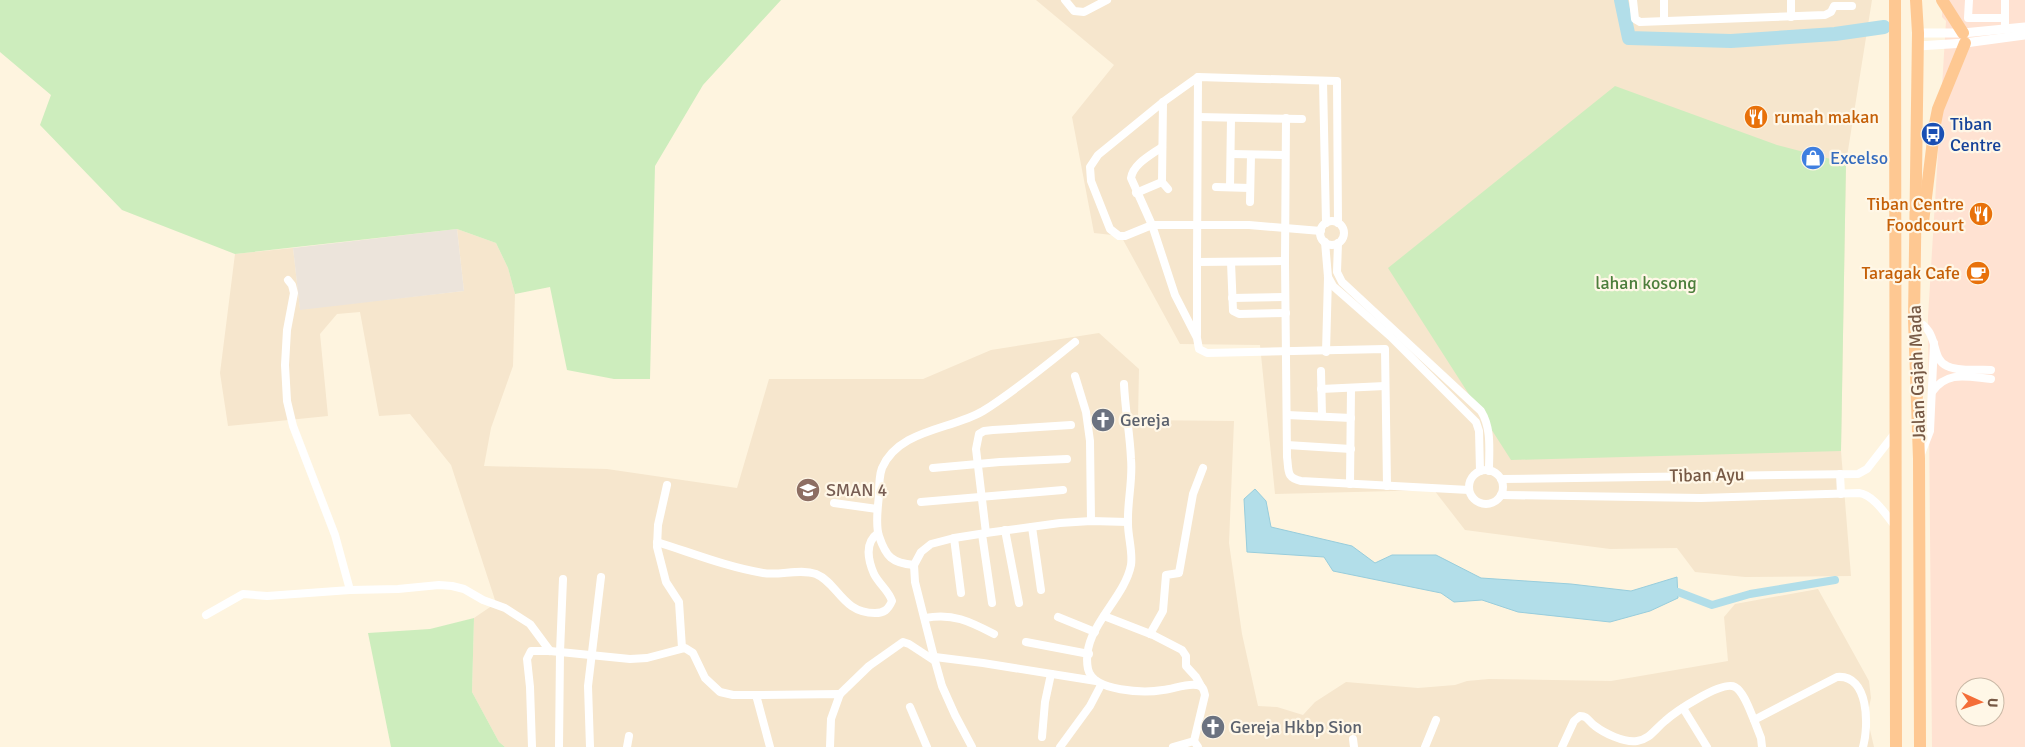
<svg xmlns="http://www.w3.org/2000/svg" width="2025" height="747" font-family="Signika,sans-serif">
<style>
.residential{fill:#f6e6cd}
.commercial{fill:#ffe2d2;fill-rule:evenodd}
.industrial{fill:#ece4db}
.green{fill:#cdedbd}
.water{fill:#b2dee9;stroke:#98cddc}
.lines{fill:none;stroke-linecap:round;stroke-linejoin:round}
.canal{stroke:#b2dee9;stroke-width:8}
.river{stroke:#b2dee9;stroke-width:14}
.minor{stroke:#fff;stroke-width:8}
.tertiary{stroke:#fff;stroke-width:9}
.trunk{stroke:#fec892;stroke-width:12}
.labels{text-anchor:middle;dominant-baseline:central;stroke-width:4.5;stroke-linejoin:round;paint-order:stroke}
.food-label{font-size:18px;fill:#c56008;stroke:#fff7e7;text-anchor:end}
.transit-label{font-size:18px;fill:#164399;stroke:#fff7e7;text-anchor:start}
.shop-label{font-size:18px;fill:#366cbe;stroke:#fff7e7;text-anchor:start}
.park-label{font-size:18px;fill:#4c7e3b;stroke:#fff7e7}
.street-label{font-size:18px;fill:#775945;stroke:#fff7e7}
.worship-label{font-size:18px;fill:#5b616d;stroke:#fff7e7;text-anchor:start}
.education-label{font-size:18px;fill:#785e54;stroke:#fff7e7;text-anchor:start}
</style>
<rect width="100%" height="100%" fill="#fef4df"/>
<g class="residential">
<polygon points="1036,0 1872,0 1846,163 1841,451 1851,576 1745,577 1695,572 1677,548 1610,549 1465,530 1434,490 1275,494 1260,345 1180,344 1121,236 1094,233 1072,117 1114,65"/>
<polygon points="457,229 496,243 508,268 515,294 513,366 491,428 484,466 607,469 737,488 769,379 923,379 991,350 1099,333 1139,369 1138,420 1234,421 1229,543 1242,634 1258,706 1277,707 1303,715 1315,702 1346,682 1418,688 1455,685 1467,681 1489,679 1611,681 1728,661 1724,617 1735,604 1818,589 1869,681 1871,698 1867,717 1874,747 505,747 499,742 472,692 474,618 496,603 451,465 410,414 379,416 360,312 337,314 320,334 328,416 228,426 220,373 235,254 293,248 300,309 464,291"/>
</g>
<path class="commercial" d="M1942,0H2025V747H1932L1928,317L1946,21L1942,17ZM1965,687H1995V717H1965Z"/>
<polygon class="industrial" points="457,229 464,291 300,310 293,248"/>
<g class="green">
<polygon points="0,0 781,0 703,85 655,166 650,379 614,379 567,370 550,287 515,294 508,268 496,243 457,229 235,254 122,210 40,125 51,95 0,52"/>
<polygon points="1615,86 1777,145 1846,163 1841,451 1511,460 1388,268"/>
<polygon points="474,618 472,692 499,742 505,747 391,747 368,633 430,629"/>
</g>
<polygon class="water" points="1255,489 1266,501 1271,527 1352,546 1375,563 1392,555 1436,555 1481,578 1571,584 1631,591 1677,577 1678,598 1650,611 1610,622 1518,612 1482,600 1454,602 1441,593 1333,571 1324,557 1247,552 1244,499"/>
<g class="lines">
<polyline class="canal" points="1678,592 1712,605 1750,594 1835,580"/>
<polyline class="river" points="1621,0 1629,38 1731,41 1835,34 1884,27"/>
<g class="minor">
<polyline points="1065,0 1074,11 1084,12 1107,0"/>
<polyline points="1633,0 1635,19 1640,22 1825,15 1831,12 1834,6 1852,6"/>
<polyline points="1969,0 1968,18 2005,18 2005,28"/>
<polyline points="1791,17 1791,0"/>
<polyline points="2005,18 2005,0"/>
<polyline points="1664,21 1664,0"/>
<polyline points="1198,77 1197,262 1285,261"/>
<polyline points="1323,81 1326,223"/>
<polyline points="1198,117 1302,119"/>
<path d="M1286,118L1285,261L1287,457C1289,471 1286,478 1301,481L1469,490"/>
<path d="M1162,147C1151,155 1133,164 1131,178L1152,225L1175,295L1197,338L1199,349L1207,353L1385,349L1387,486"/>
<polyline points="1231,154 1284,155"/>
<polyline points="1162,182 1163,102"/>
<polyline points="1216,187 1250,188"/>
<polyline points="1230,187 1231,118"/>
<polyline points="1136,193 1162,182 1168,189"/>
<polyline points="1250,202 1251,155"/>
<circle cx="1332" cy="233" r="12"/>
<polyline points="1321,231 1249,225 1152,225 1125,236 1119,236 1110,229 1091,181 1090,167 1098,155 1163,102 1198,77 1337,81 1338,223"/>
<polyline points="1325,242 1328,277 1326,352"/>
<path d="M1338,243L1337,272L1342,282L1481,411C1492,429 1489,450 1489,471"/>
<polyline points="1231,262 1233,311 1239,314 1286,313"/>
<polyline points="1328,277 1333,286 1390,336 1476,422 1479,431 1480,471"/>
<polyline points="288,280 292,285 294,293 287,330 285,365 287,401 293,426 335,535 350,590"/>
<polyline points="1232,298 1285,297"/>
<path d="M1914,320C1941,330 1929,358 1947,366C1959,372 1978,369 1991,370"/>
<polyline points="1197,335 1197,262"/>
<polyline points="1321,371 1322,416"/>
<polyline points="1075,376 1086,412 1090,441 1091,521"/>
<path d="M1124,384C1125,409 1130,434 1131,459C1133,481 1127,502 1128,524C1128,537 1133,552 1131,565C1124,601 1080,629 1088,669C1093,692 1145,693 1163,690C1173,689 1187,683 1197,685C1203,686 1204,690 1205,695L1194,741L1198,747"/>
<polyline points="1321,389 1385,386"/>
<path d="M1932,392C1947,370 1968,377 1991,379"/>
<polyline points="1287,415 1351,418"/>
<polyline points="1287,445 1351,449"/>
<polyline points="1921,454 1930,431 1934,343"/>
<polyline points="933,468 1000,462 1067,459"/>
<circle cx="1486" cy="487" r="17"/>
<polyline points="1840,474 1841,494"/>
<polyline points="1501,479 1858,474 1867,469 1895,433"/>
<polyline points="1350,484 1351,388"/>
<polyline points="667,485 658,525 657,547 666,582 679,602 682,648"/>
<path d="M1501,495L1701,498L1859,493C1874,495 1886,515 1895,526"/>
<polyline points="921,502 1063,490"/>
<polyline points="834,503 877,509"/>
<polyline points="1032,527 1041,590"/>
<polyline points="1005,530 1019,603"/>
<polyline points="986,533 976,449 979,434 984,431 993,430 1071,425"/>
<polyline points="982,534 992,603"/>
<polyline points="954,538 961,593"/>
<path d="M657,542C692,553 727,567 763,573C780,576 800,568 816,574C838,583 842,613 875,613C884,613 888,610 892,601C889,591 879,584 874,574C868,560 864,543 878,533"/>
<path d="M914,565C892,563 886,557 879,536C875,524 878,507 879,495C879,486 879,476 882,468C899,429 951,430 983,411C1015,391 1045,366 1075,342"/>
<polyline points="206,615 243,594 267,596 350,590 398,589 439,585 452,586 464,589 483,600 505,608 530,624 550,651"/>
<polyline points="1104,616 1153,635 1182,650 1186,656 1186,666 1196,677 1201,686"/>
<polyline points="1058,617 1095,632"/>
<path d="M925,618C953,613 969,621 994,634"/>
<polyline points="1150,634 1163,611 1166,575 1179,573 1193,494 1203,468"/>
<polyline points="1026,642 1089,654"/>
<polyline points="935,657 983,663 1096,681"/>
<polyline points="840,694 869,666 903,642 909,644 935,661"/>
<polyline points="756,695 770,747"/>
<polyline points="910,707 927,747"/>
<polyline points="1683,708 1707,747"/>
<polyline points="1754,720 1761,738 1762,747"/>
<polyline points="1042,737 1045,702 1051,674"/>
<polyline points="1353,739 1354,747"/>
<polyline points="532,747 530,687 527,659 531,651 550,651 630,659 647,658 685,648 693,653 705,678 720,692 733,695 756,695 840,694 831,719 830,747"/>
<polyline points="559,747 560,652 563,579"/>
<polyline points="590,747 588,686 601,577"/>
<polyline points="627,747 629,736"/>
<polyline points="972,747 955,715 942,686 935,661 915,582 914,565 921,552 931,544 954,538 986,533 1060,523 1091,521 1128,522"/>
<polyline points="1060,747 1090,706 1101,685"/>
<polyline points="1173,747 1194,741"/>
<polyline points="1425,747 1436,720"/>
<path d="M1562,747L1574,721L1580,716C1588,716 1588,721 1595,726C1604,733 1624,743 1637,741C1650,739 1655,729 1665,721C1675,712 1722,680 1735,687C1744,692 1750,711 1754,720L1837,677C1869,674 1869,726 1863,747"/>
</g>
<g class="tertiary">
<polyline points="1918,33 1963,33 2025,27"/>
<polyline points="1918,46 1965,43 2025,35"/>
</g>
<g class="trunk">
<polyline points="1895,0 1896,747"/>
<polyline points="1916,0 1918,33 1914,320 1919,459 1920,747"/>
<polyline points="1942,0 1963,33"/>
<polyline points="1923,222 1935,124 1938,109 1965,43"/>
</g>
</g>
<defs>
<g id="restaurant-disc" transform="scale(1.25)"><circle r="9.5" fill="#e8710a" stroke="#fff7e7"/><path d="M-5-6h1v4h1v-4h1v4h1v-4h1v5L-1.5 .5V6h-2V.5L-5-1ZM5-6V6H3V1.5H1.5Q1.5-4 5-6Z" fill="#fff"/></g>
<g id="bus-disc" transform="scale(1.25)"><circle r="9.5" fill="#1a4fb4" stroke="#fff7e7"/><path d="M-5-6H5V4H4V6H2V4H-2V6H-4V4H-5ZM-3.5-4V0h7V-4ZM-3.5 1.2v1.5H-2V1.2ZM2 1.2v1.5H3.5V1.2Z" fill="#fff"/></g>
<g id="shop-disc" transform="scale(1.25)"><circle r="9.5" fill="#3f7fe0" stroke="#fff7e7"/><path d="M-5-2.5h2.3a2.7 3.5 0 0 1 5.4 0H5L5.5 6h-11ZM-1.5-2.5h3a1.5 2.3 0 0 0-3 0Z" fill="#fff"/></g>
<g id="cafe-disc" transform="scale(1.25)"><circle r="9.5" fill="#e8710a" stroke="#fff7e7"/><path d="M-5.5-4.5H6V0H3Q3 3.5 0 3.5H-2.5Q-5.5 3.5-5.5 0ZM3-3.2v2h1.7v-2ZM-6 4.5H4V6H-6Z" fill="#fff"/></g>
<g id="church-disc" transform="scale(1.25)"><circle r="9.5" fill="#6b7280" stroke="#fff7e7"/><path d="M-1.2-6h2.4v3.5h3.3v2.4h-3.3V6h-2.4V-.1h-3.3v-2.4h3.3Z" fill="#fff"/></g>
<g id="school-disc" transform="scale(1.25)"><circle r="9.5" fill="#8d6e63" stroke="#fff7e7"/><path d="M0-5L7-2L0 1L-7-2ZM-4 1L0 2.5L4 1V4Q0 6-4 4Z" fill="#fff"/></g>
</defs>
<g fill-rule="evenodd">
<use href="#restaurant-disc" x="1756" y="117"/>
<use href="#bus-disc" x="1933" y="134"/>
<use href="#shop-disc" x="1813" y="158"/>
<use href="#restaurant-disc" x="1981" y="214"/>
<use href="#cafe-disc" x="1978" y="273"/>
<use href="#church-disc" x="1103" y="420"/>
<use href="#school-disc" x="808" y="490"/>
<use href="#church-disc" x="1213" y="727"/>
</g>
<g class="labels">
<g class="food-label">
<text x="1774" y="117" text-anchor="start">rumah makan</text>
<text x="1964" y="204">Tiban Centre<tspan x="1964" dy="21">Foodcourt</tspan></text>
<text x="1960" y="273">Taragak Cafe</text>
</g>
<g class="transit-label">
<text x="1950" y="124">Tiban<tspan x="1950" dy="21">Centre</tspan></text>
</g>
<g class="shop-label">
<text x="1830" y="158">Excelso</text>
</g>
<g class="park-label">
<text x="1646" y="283">lahan kosong</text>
</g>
<g class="street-label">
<text transform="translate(1917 373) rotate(-92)">Jalan Gajah Mada</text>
<text transform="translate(1707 475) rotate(-1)">Tiban Ayu</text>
</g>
<g class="worship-label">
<text x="1120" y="420">Gereja</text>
<text x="1230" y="727">Gereja Hkbp Sion</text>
</g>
<g class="education-label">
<text x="826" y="490">SMAN 4</text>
</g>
</g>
<g transform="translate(1980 702) rotate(93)"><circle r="24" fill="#fff7e7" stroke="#c9b8a6"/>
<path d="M0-4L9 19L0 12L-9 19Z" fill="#f46d38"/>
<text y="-8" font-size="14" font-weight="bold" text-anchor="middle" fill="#775945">U</text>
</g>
</svg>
